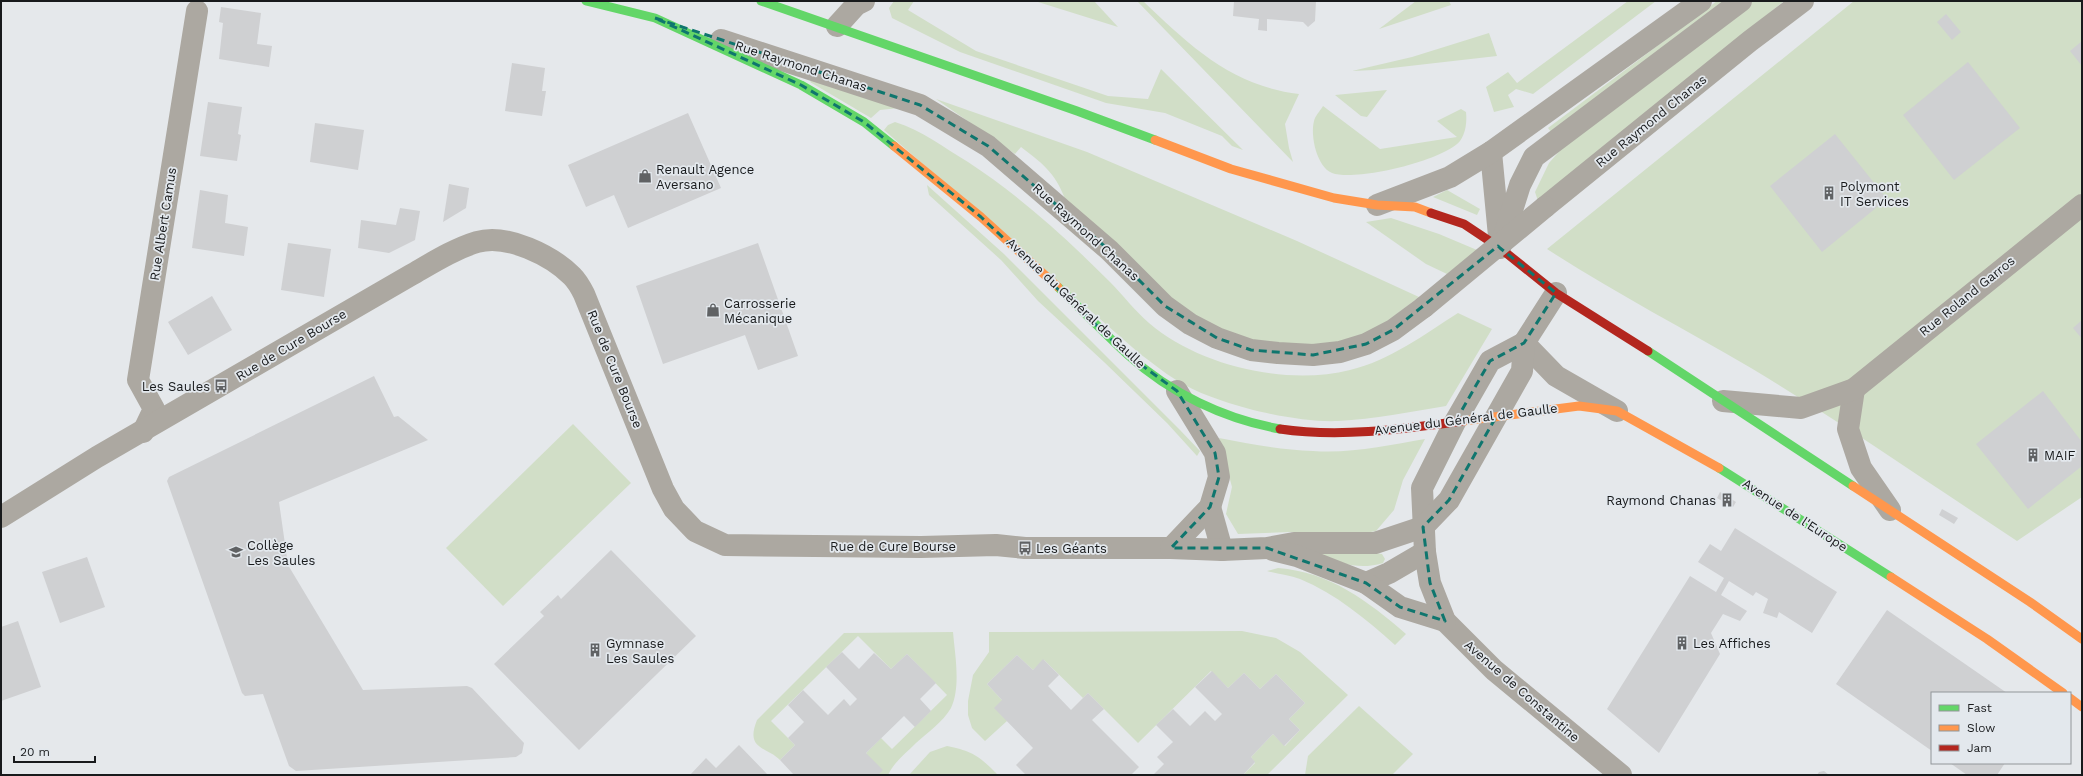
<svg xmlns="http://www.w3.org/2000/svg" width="2083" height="776" font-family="'Work Sans',sans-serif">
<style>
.green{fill:#d1dec7}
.building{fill:#cfd0d2}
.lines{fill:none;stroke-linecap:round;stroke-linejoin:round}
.street{stroke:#aca8a1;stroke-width:22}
.fast{stroke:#63d668;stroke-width:9}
.slow{stroke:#ff974d;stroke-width:9}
.jam{stroke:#b3261e;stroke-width:9}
.street-bridge{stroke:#aca8a1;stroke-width:22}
.marked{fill:none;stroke:#0f766e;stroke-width:3;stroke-dasharray:8 5;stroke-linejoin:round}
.labels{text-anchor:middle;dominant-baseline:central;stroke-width:3.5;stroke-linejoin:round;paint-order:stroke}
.street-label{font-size:13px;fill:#181a1c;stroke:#e3e8ed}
.poi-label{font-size:13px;fill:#181a1c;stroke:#e3e8ed;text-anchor:start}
</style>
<rect width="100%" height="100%" fill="#e5e8eb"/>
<g class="green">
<polygon points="894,1 914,1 908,10 976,51 1108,96 1148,99 1161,69 1243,150 1232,146 1222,136 1165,113 1106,103 960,52 892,18 889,8"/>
<polygon points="1094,1 1118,27 1038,2 1038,1"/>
<path d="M1137,1H1143C1190,46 1232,86 1299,94L1285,124L1289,148L1293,162Z"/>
<polygon points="1416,1 1449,1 1451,5 1379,29"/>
<polygon points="1628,1 1656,1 1533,94 1516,89 1508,95 1514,107 1494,112 1486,87 1508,72 1517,83"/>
<polygon points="1717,1 1728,1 1552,133 1548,128"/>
<polygon points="1751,1 1784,1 1538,201 1535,192 1549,163 1563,147"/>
<path d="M1854,1H2082V497L2017,541C1929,483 1841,422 1751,368C1683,328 1613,292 1547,249Z"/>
<polygon points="1489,33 1497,56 1374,70 1352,71 1412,57"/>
<polygon points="815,75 899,108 880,110 871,118 810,82"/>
<polygon points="1387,90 1367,117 1361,116 1335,95"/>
<path d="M936,99L1087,152L1297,241L1419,297L1376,330L1343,345L1278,347L1228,335L1164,298L1067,204C1056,174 1046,166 1021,147L1015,154Z"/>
<path d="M1323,106L1380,149L1457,137L1437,121L1461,109L1466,112C1467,121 1466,133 1460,141C1445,160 1356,182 1332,173C1317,167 1310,136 1314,121C1315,116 1320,111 1323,106Z"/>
<path d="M895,122C922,130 944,148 968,162C1020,196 1066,238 1110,282C1123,295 1135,311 1149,323C1199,366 1286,386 1350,370C1389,361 1425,334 1458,313L1492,329L1446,406C1411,412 1374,419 1338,421C1295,423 1220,405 1183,384C1168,376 1154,364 1140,354L884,130L888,125Z"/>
<polygon points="927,185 1004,254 1180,430 1200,451 1197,456 1167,423 1104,362 1038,301 1001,260 929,195"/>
<polygon points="1447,190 1480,209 1477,215 1433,197"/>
<polygon points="1391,218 1439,234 1477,250 1447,274 1426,264 1366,222"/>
<polygon points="573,424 631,483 503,606 446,548"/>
<path d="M1219,438C1250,444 1281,450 1313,451C1350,454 1389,445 1425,439L1403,480L1394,510L1376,531L1355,535L1290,532L1238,534L1226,514L1232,487Z"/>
<path d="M1324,550L1362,551L1382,554L1385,559L1383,563C1360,570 1342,564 1320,555Z"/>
<path d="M1278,568C1330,572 1368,601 1406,634L1395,645C1366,619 1336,594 1300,579C1290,575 1278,574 1267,571Z"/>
<polygon points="1242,631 1276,638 1300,652 1348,695 1267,775 1243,775 1255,763 1251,757 1273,734 1285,746 1300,730 1289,719 1305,703 1276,674 1260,689 1244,673 1228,688 1211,671 1138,743 1088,693 1083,698 1044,660 1033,670 1017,655 987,684 1002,700 1007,721 985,741 972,728 968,715 968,701 973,675 989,652 989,632"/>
<path d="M953,632C955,655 961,687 951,708C943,722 927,733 916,743C906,753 894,762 888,775H878L866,753L881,738L892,749L947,695L907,654L891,669L858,636L771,721L795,745L780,760C766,746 745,750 757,720L844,633Z"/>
<polygon points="1359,706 1413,754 1392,775 1305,775 1308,756"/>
<path d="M947,746C973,751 980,757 998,775H909L930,752Z"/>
</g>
<g class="building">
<polygon points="1234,1 1316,1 1315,21 1308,27 1303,22 1267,19 1267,31 1258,30 1259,19 1233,16"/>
<polygon points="221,7 261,13 257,44 272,46 269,67 219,59 223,23 219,22"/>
<polygon points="1946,14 1961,32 1952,40 1937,22"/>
<polygon points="2082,41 2082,66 2070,51"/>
<polygon points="1968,62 2020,128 1954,180 1903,115"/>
<polygon points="512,63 545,68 542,91 546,91 542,116 505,111"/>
<polygon points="208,102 242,107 238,134 241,135 237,161 200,156"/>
<polygon points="688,113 721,188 628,228 614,195 586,207 568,165"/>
<polygon points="315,123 364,130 358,170 310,162"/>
<polygon points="1835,134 1887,199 1822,252 1770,186"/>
<polygon points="449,184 469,188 466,208 443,222"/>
<polygon points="200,190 228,195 225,223 248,227 244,256 192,248"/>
<polygon points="400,208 420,211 415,240 389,253 358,248 361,220 396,225"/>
<polygon points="288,243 331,249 324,297 281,290"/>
<polygon points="758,243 798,356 758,370 745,335 663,364 636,286"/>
<polygon points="212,296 232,330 188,355 168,322"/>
<polygon points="2082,320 2082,339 2073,328"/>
<polygon points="374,376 394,417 398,416 428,440 279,502 288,565 363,690 467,686 472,688 524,743 522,753 516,757 296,771 289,766 263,694 245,696 242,693 167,481 169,477"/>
<polygon points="2043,391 2082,442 2082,466 2028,509 1976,444"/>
<polygon points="1720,492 1736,502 1733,507 1717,498"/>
<polygon points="1942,509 1958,518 1954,524 1939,515"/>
<polygon points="1735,528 1837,592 1812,633 1779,612 1777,618 1763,613 1768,599 1756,592 1753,596 1729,581 1721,595 1747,611 1740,621 1723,614 1711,633 1720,654 1659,753 1607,709 1690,576 1716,592 1724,578 1698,562 1710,544 1721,551"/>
<polygon points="611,550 696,636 579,750 494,664 544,616 540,612 558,595 561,599"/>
<polygon points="87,557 105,607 60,623 42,572"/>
<polygon points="1887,610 2007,693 1932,693 1932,751 1836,684"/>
<polygon points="18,621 41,687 1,701 1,627"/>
<polygon points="842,652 859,669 874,653 891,669 907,654 936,683 920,699 931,711 915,727 904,716 866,753 883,770 878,775 794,775 780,760 795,745 788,738 804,722 788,705 803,690 828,715 844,699 850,706 857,699 826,667"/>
<polygon points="1017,655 1033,670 1043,659 1059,675 1048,686 1071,710 1088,693 1104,709 1092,720 1139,767 1131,775 1026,775 1016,765 1033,748 994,708 1002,700 987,684"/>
<polygon points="1212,671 1228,688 1244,673 1260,689 1276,674 1305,703 1289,719 1300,730 1284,746 1273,734 1251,757 1255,762 1243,775 1153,775 1164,764 1157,757 1173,742 1156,725 1173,709 1190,726 1205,711 1215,721 1222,714 1195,687"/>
<polygon points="739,745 768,775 690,775 706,758 716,768"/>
<polygon points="1950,763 2005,763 1997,775 1967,775"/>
<polygon points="1824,771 1829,775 1817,775 1819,772"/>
</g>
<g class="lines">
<g class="street">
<polyline points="837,26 856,5 864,1"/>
<polyline points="721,40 920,105 988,146 1109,250 1165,306 1190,324 1217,338 1251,350 1278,353 1313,355 1340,352 1366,344 1393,330 1424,307"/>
<polyline points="1491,152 1499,236"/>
<polyline points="1377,205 1450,177 1491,152 1701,1"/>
<polyline points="1545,207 1750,41 1803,1"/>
<polyline points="1500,248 1520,185 1534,157 1741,1"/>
<polyline points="1524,343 1490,361 1455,422 1422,488 1425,552 1430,583 1445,621 1494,670 1621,775"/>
<polyline points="1524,343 1556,376 1617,411"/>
<polyline points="1854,389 1848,429 1861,468 1890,510"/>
<polyline points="1723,401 1801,408 1854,389 2082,205"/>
<polyline points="143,432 154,409 138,380 197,11"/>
<polyline points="1210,507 1222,550"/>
<path d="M1,517L97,457L411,275C432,263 454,249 477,242C507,233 552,256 572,276C577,281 581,288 584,294L663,489L674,509L695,531L725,545L921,547L996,545L1025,548H1171L1222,550L1267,548L1294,543H1375L1423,527L1449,500L1522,371L1524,343L1556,293"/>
<polyline points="1171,548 1210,507 1219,477 1215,453 1177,391"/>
<polyline points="1273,550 1297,556 1366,583 1389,573 1425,552"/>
<polyline points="1366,583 1400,607 1445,621"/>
</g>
<g class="fast">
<polyline points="586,1 655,18 801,85 864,122 894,146"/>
<polyline points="761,1 1077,111 1155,140"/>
<path d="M1058,287C1081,309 1104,333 1128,355C1170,393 1224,419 1280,429"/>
<polyline points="1648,351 1853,486"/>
<polyline points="1719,468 1891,577"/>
</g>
<g class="slow">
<polyline points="1155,140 1231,169 1334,198 1377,205 1415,207 1431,213"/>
<polyline points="894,146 981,217 1058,287"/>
<polyline points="1463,421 1579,406 1617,411 1719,468"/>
<polyline points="1853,486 2030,602 2082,639"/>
<polyline points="1891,577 1987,639 2063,693"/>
<polyline points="2070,698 2082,707"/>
</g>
<g class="jam">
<polyline points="1431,213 1464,224 1500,248 1556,293 1648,351"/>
<path d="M1280,429C1340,438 1403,429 1463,421"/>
</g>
<polyline class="street-bridge" points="1424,307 1545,207"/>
</g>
<path class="marked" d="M655,18L920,105L988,146L1109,250L1165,306L1217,338L1251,350L1313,355L1366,344L1393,330L1498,246L1500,248L1556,293L1524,343L1490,361L1455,422L1496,417L1449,500L1423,527L1430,583L1445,621L1400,607L1366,583L1267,548H1171L1210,507L1219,477L1215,453L1177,391L1129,356L981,217L864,122L801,85Z"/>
<defs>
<g id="shop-bare" transform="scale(1.08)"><path d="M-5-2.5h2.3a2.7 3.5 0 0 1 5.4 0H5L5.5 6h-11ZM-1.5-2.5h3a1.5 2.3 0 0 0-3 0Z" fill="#606264" stroke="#e3e8ed" stroke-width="2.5" paint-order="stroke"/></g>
<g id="building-bare" transform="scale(1.08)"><path d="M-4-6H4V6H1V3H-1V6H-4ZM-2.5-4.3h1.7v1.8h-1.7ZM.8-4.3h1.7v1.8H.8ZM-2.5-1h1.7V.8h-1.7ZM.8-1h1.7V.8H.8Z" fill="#606264" stroke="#e3e8ed" stroke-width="2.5" paint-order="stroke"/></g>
<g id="bus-bare" transform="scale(1.08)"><path d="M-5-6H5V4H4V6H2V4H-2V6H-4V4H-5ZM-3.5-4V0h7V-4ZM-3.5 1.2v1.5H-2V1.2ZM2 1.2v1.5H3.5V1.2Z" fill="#606264" stroke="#e3e8ed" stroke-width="2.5" paint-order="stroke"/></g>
<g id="school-bare" transform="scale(1.08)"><path d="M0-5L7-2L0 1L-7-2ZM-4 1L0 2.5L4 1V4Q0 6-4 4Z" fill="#606264" stroke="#e3e8ed" stroke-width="2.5" paint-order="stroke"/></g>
</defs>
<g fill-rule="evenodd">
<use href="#shop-bare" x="645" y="176"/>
<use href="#building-bare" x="1829" y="193"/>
<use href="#shop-bare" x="713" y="310"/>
<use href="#bus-bare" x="221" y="386"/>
<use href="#building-bare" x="2033" y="455"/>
<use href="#building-bare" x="1727" y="500"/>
<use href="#bus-bare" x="1025" y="548"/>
<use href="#school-bare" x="236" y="552"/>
<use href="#building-bare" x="1682" y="643"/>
<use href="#building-bare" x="595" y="650"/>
</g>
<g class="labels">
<g class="street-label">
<text transform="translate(801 66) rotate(18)">Rue Raymond Chanas</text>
<text transform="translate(1651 121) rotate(-39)">Rue Raymond Chanas</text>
<text transform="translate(163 224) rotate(-81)">Rue Albert Camus</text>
<text transform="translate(1086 232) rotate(42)">Rue Raymond Chanas</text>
<text transform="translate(1967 296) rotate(-39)">Rue Roland Garros</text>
<text transform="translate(1076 303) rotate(43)">Avenue du Général de Gaulle</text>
<text transform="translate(291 345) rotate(-31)">Rue de Cure Bourse</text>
<text transform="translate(615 369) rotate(68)">Rue de Cure Bourse</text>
<text transform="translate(1466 419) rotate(-7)">Avenue du Général de Gaulle</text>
<text transform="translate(1795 515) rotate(33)">Avenue de l'Europe</text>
<text x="893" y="546">Rue de Cure Bourse</text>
<text transform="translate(1522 691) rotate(41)">Avenue de Constantine</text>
</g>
<g class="poi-label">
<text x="656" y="169">Renault Agence<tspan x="656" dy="15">Aversano</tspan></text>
<text x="1840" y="186">Polymont<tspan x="1840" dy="15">IT Services</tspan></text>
<text x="724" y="303">Carrosserie<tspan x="724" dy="15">Mécanique</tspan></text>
<text x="210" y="386" text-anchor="end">Les Saules</text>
<text x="2044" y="455">MAIF</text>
<text x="1716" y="500" text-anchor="end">Raymond Chanas</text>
<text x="247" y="545">Collège<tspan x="247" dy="15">Les Saules</tspan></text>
<text x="1036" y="548">Les Géants</text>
<text x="606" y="643">Gymnase<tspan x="606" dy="15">Les Saules</tspan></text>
<text x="1693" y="643">Les Affiches</text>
</g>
</g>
<rect width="2083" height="776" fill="none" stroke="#181a1c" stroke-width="4"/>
<rect x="1931" y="692" width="140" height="72" fill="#e3e8ed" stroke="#929699"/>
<rect x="1939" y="705" width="20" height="6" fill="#63d668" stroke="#929699"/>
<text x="1967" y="712" font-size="12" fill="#181a1c">Fast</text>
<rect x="1939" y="725" width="20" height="6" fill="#ff974d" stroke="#929699"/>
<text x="1967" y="732" font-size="12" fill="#181a1c">Slow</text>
<rect x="1939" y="745" width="20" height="6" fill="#b3261e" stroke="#929699"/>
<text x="1967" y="752" font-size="12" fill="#181a1c">Jam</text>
<path d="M14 756v6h81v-6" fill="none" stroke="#181a1c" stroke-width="2"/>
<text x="20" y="756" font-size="12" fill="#181a1c" stroke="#e3e8ed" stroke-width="3" paint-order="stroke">20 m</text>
</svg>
